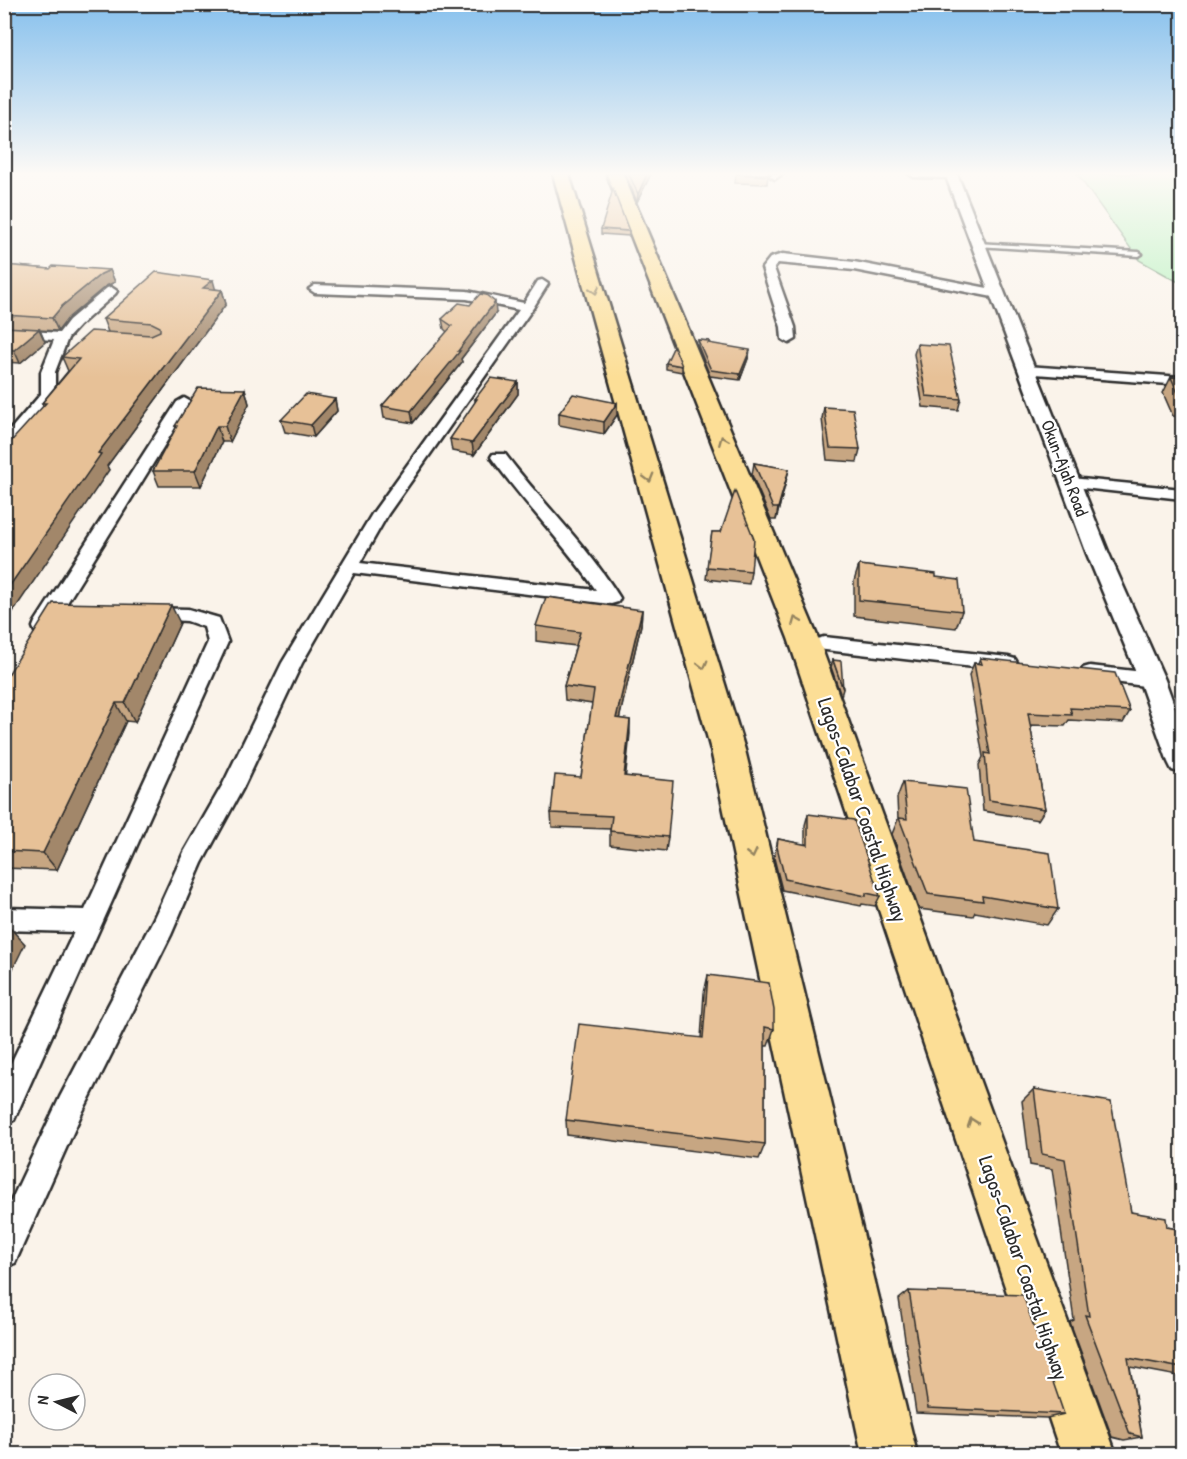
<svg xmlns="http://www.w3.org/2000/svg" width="1187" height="1459" font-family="'Patrick Hand',sans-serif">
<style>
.green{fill:#b0f1b9;stroke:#6e8e72;stroke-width:1.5}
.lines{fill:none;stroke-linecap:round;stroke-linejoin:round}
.service-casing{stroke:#2b2b2b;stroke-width:5}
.minor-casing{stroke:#2b2b2b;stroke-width:5}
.tertiary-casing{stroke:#2b2b2b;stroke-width:5}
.trunk-casing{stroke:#2b2b2b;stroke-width:5}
.service{fill:#fff;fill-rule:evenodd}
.minor{fill:#fff;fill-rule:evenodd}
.tertiary{fill:#fff;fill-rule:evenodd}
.trunk{fill:#fcde96;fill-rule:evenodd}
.wall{fill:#c7a682;stroke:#2b2b2b;stroke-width:1.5}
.shaded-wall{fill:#a2876a;stroke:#2b2b2b;stroke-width:1.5}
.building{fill:#e7c197;stroke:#2b2b2b;stroke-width:1.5}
.oneway{stroke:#948460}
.labels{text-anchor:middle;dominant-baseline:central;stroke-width:4.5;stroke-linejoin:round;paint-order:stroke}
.far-street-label{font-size:18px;fill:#2b2b2b;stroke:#fff}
.street-label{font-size:21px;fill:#2b2b2b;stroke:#fff}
</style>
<rect width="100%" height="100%" fill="#faf3ea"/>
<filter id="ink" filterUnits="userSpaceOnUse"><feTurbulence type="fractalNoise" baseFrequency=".0167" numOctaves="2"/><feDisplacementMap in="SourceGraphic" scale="12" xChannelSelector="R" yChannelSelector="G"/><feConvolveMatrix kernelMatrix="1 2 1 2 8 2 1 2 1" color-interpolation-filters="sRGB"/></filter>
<g filter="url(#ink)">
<polygon class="green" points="1077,174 1182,174 1182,284 1139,260"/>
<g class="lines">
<g class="service-casing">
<polygon id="service" points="976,243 1139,252 1142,254 1139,256 978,246 976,245"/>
</g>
<g class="minor-casing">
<g id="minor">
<polygon points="772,174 782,174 775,179 770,176"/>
<polygon points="909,174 955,174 956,175 951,178 914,177"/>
<polygon points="783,254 854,262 998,290 1004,294 998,298 854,270 778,263 774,268 795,327 796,339 789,343 782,339 781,327 762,268 770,258"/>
<path d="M542,280L548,284L533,308L388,514L360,563L596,590C565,545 526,505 493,460L491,457L493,454H505C542,503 587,545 620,598L618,602L611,604L354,573L302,663L243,788L202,863L171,935L80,1117L15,1263L4,1267V1216L60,1097L153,920L184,852L223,784L282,663L372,514L519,310L467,299L315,293L309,289L315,285L467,291L524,303L538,281Z"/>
<polygon points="111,287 117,291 115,294 79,326 68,338 55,372 55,394 9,450 4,452 4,437 41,394 41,372 54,340 4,337 4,329 59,333 69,320 107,288"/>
<polygon points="1027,366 1182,377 1182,385 1022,373 1020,370 1022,367"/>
<polygon points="184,398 191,402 49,632 42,633 35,632 33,627 35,622 177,402"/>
<polygon points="1071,478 1182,489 1182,499 1065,486 1063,483"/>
<polygon points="147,608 188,609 219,618 228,642 14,1120 4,1124 4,1078 74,932 4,930 4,908 85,910 208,642 204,627 187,621 140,618 138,614 140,610"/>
<polygon points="824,637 1008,657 1015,659 1018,664 1015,669 1008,671 817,649 814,644 817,639"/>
<polygon points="1090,666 1152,673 1159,675 1162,680 1159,685 1152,687 1083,678 1080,673 1083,668"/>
</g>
</g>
<g class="tertiary-casing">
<polygon id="tertiary" points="945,174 957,174 1109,554 1165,680 1182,727 1182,773 1172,770 1168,762 1139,680 1087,554"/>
</g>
<g class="trunk-casing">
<g id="trunk">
<polygon points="553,174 569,174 745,750 917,1454 862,1454 711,750"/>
<polygon points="607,174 623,174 818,638 1116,1454 1061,1454 788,638"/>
</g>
</g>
<use href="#service" class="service"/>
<use href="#minor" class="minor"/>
<use href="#tertiary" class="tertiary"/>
<use href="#trunk" class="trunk"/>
</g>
<g class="wall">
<polygon points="627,174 651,174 637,202 626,176"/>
<polygon points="736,174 768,174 767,184 735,183"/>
<polygon points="601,229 629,231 629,236 601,234"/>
<polygon points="4,265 50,269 110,270 115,282 106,286 68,318 58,331 40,330 45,342 20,363 4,362"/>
<polygon points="215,289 222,290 226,304 107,466 109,470 43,406 42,403 68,371 62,357 108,332 103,319"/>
<polygon points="496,313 461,359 462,362 413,423 384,418 382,406 447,332 444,329 442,319"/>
<polygon points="698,340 709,341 709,343 749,356 740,380 710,376 698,346"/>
<polygon points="917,344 961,399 958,410 923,407 914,354"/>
<polygon points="666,363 682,366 682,372 666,369"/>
<polygon points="1171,377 1182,378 1182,417 1173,416 1163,393"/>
<polygon points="518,382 518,394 474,455 452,451 450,439 475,403 475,399"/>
<polygon points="245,389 249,404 230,442 222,442 201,486 159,486 153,471 176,428 175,426"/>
<polygon points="335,399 337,411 314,437 285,432 281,420"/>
<polygon points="617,403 617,415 604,434 559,425 559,413"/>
<polygon points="824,407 860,449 857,462 827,460 822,419"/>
<polygon points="754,463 789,469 786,481 776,520 771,520 752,475"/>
<polygon points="712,532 721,532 751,571 749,584 706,579"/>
<polygon points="859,565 936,577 962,611 956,628 854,616 854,581"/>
<polygon points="642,610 641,625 619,719 630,720 625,776 668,837 666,851 610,845 610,829 552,827 551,813 581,777 592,704 565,700 564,686 576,646 536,641 536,626"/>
<polygon points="180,623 135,722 126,721 57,870 4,868 4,681"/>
<polygon points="980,658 1130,711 1123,723 1069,720 1065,726 1030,725 1045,809 1038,820 983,811 979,765 983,757 969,675 974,663 978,663"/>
<polygon points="833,660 843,689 841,696 831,667"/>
<polygon points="903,782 974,842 1058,909 1047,925 975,912 973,916 919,909 892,834 898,819 897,798"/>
<polygon points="808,814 880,896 875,906 862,904 861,906 782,890 774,858 778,839 805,845 805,825"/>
<polygon points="708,975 774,1029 768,1046 765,1046 765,1144 759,1159 567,1135 566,1120 701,1038 704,993"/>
<polygon points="1182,1002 1182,1024 1178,1007"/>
<polygon points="1034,1089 1131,1212 1167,1227 1182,1230 1182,1375 1178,1376 1130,1367 1142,1437 1124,1440 1112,1437 1070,1322 1074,1320 1052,1169 1030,1165 1022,1101"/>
<polygon points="909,1291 1064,1414 1047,1418 916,1413 899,1299"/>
</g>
<g class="shaded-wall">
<polygon points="647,174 651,174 637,202 638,194"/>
<polygon points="110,270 115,282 106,286 68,318 58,331 52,318 62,306 101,274"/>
<polygon points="213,280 217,295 203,288"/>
<polygon points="222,290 226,304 107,466 109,470 4,625 4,594 98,453"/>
<polygon points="495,302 496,313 461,359 462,362 413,423 411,411"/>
<polygon points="39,329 45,342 20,363 14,350"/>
<polygon points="750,350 749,356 740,380 740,374"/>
<polygon points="518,382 518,394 474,455 472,443"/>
<polygon points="245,389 249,404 230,442 225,426"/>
<polygon points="335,399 337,411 314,437 311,425"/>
<polygon points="617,403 617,415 604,434 604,422"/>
<polygon points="217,426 222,442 201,486 195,471"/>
<polygon points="789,469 786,481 776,520 778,508"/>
<polygon points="171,605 180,623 135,722 125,703"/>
<polygon points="642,610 641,625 616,733 616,718"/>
<polygon points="116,703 126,721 57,870 43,853"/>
<polygon points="630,720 630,734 624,791 624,776"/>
<polygon points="10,928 25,944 4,987 4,938"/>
</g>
<g class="building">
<polygon points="629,174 647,174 638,194"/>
<polygon points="736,174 768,174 768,176"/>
<polygon points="613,189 629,231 601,229"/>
<polygon points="4,265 50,269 53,266 110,270 101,274 62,306 52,318 4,315"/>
<polygon points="156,272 213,280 203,288 222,290 98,453 101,454 4,594 4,449 46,403 42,403 79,359 62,357 91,331 151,335 160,331 160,327 152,323 103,319"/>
<polygon points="480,294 486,295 495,302 458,351 460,351 411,411 382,406 452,326 442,319 459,303 470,305"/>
<polygon points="4,327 39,329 14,350 4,349"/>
<polygon points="698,340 709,341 708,343 750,350 740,374 711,370"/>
<polygon points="917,344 949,346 961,399 926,396"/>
<polygon points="674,346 682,366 666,363"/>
<polygon points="1171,377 1182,378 1182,400 1181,400"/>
<polygon points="491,378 518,382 472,443 450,439 477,399 475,399"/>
<polygon points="198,388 245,389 225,426 217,426 195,471 153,471 177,426 175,426"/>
<polygon points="306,394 335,399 311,425 281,420"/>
<polygon points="573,394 617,403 604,422 559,413"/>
<polygon points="824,407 853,409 860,449 830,448"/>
<polygon points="754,463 789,469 778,508 773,508"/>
<polygon points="735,491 754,539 751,571 707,567 712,532 721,532"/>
<polygon points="859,565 936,574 936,577 959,580 962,611 859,600"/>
<polygon points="546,597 642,610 616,718 630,720 624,776 673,781 668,837 610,831 612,816 551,813 555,775 581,777 594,690 564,686 580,632 536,626"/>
<polygon points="53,603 171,605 125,703 116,703 43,853 4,851 4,681"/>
<polygon points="980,658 1115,673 1130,711 1070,708 1072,715 1028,713 1045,809 989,800 985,753 990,754 974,663 982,664"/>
<polygon points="833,660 841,661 843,689"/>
<polygon points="903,782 966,789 974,842 1050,853 1058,909 982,896 983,901 928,894 899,818 907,819"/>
<polygon points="808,814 854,820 880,896 866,893 866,896 785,879 777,847 778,839 808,845"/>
<polygon points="4,928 10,928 4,938"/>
<polygon points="708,975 769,983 774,1010 774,1029 765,1027 765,1144 566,1120 579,1024 703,1038"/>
<polygon points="1034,1089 1111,1102 1131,1212 1166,1218 1167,1227 1182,1230 1182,1368 1128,1358 1142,1437 1130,1434 1085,1315 1089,1316 1065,1159 1042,1154"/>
<polygon points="909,1291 1023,1295 1064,1414 928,1408"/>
</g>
<defs><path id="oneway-chevron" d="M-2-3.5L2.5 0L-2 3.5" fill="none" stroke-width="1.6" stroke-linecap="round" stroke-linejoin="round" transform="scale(1.5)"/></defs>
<g class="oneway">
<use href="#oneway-chevron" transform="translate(595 290) rotate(74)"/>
<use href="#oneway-chevron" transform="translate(723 440) rotate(-112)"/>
<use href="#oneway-chevron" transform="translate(649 478) rotate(74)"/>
<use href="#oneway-chevron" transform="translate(796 621) rotate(-112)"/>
<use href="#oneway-chevron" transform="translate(703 665) rotate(74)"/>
<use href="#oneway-chevron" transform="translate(752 854) rotate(77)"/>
<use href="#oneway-chevron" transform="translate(972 1122) rotate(-109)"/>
</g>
</g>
<linearGradient id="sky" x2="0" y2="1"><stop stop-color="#86c0ed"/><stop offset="0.46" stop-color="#fdfaf6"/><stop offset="1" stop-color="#fdfaf6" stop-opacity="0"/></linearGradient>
<rect width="1187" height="378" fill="url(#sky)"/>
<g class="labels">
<g class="far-street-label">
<text transform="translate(1065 468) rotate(69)">Okun-Ajah Road</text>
</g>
<g class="street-label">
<text transform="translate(863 810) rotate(71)">Lagos-Calabar Coastal Highway</text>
<text transform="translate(1024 1268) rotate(71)">Lagos-Calabar Coastal Highway</text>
</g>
</g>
<rect width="1187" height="1459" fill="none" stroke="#fff" stroke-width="24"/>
<rect x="12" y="12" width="1163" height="1435" fill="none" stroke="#2b2b2b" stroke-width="2" filter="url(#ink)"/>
<g transform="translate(57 1402) rotate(277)"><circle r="28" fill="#ffffff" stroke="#aaaaaa" stroke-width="1.5"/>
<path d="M0-4.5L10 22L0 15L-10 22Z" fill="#2b2b2b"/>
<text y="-9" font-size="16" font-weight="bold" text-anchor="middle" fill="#2b2b2b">N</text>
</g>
</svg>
